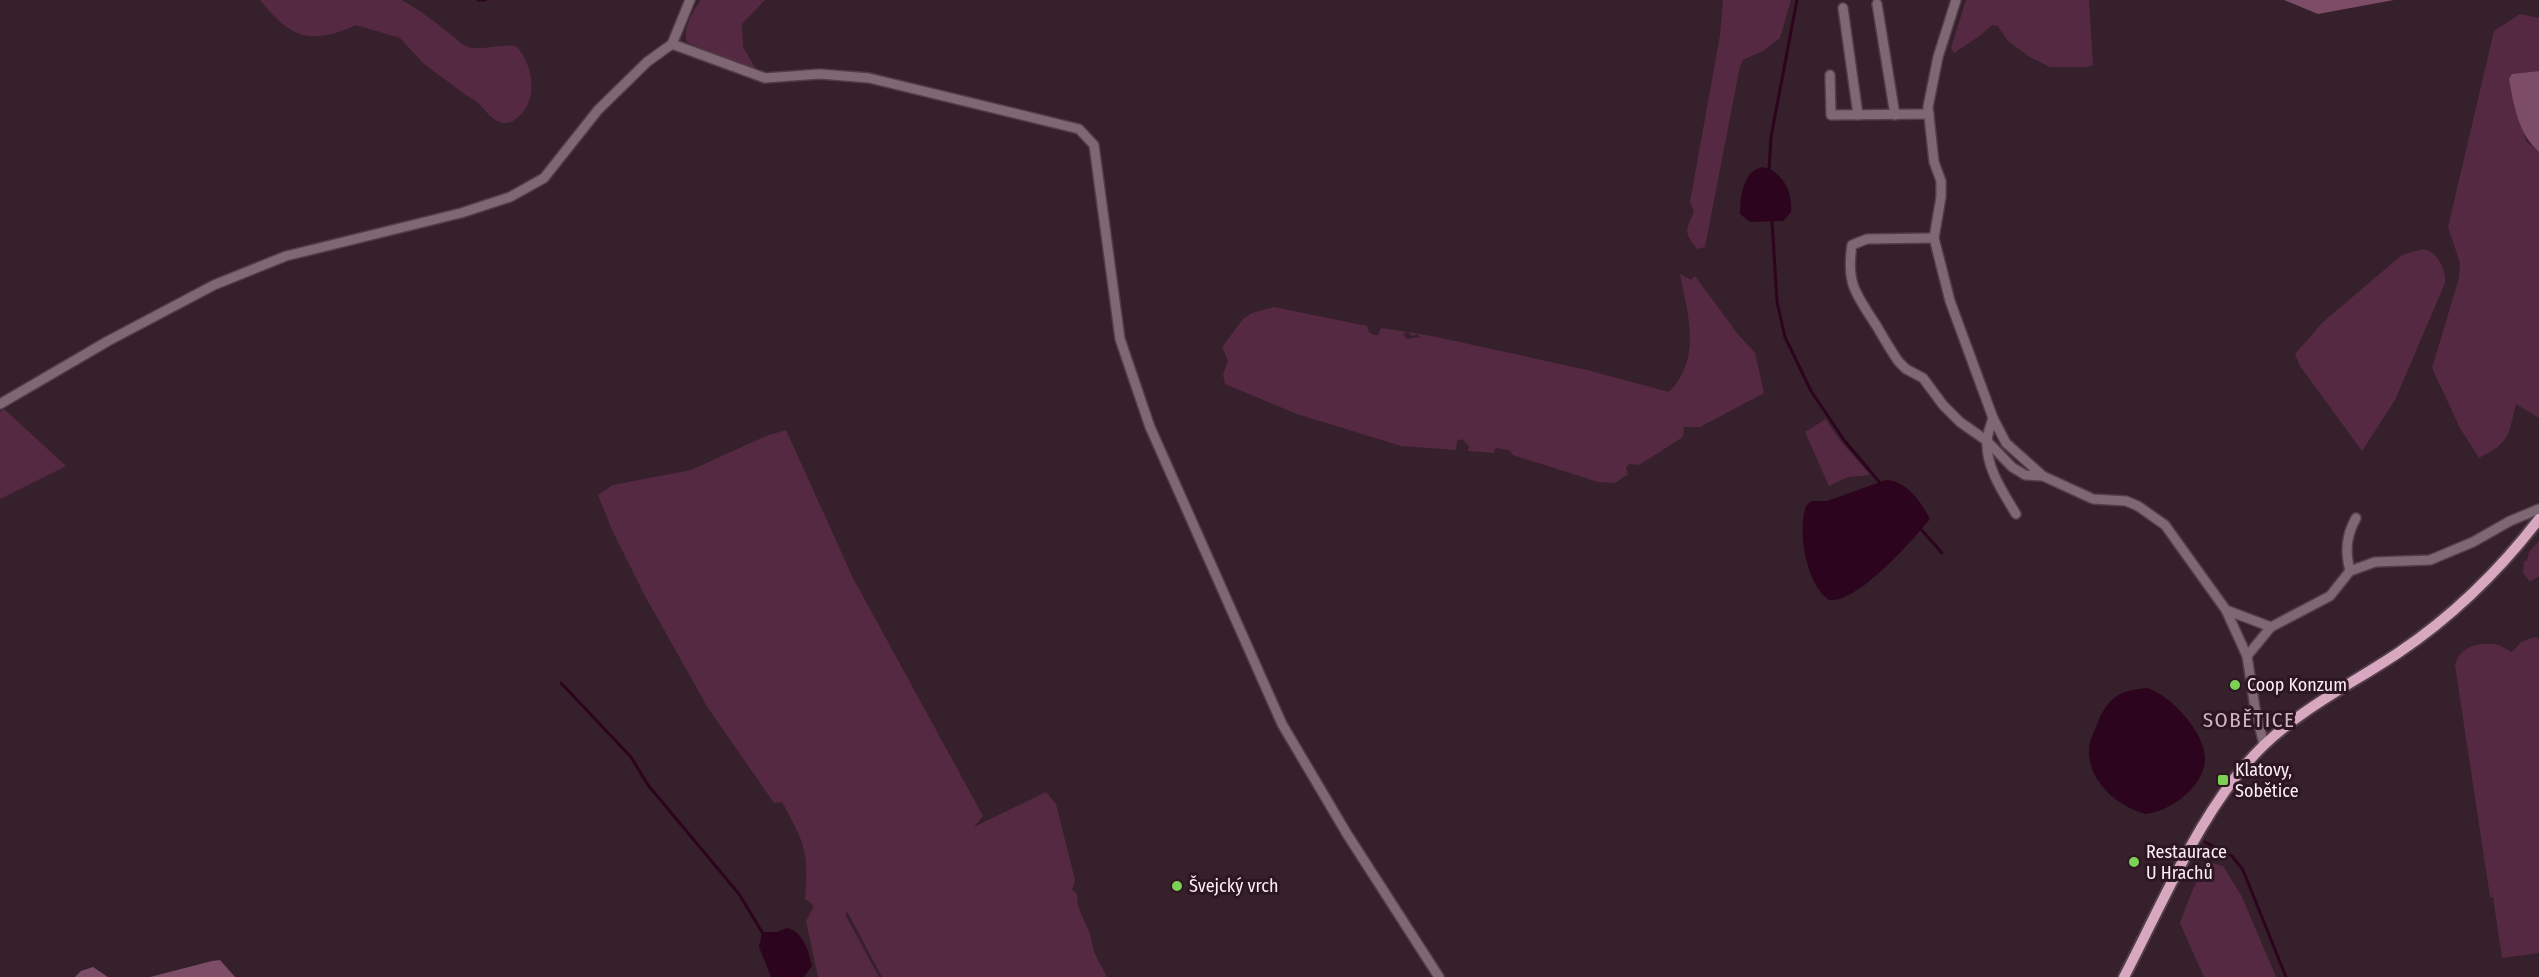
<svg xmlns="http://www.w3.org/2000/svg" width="2539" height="977" font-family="'Fira Sans Condensed',sans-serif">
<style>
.green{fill:#552942}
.forest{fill:#7d4c66}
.water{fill:#2d041d}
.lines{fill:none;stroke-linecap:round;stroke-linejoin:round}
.stream{stroke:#2d041d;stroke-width:3}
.minor-casing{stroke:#523d48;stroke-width:12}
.major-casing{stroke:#523d48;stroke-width:14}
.minor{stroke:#7f6874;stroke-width:9}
.major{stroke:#d8a8c0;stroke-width:10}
.poi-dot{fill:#7cd155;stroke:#2c1622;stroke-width:2}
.labels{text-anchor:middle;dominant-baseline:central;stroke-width:6;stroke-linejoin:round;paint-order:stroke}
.poi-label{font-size:18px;fill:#feeef6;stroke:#2c1622;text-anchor:start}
.quarter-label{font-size:21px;letter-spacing:1.5px;fill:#d2b4c3;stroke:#2c1622}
</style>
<rect width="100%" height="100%" fill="#36202c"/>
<g class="green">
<path d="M260,0H401C419,9 435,22 450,34C456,38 461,45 468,47C480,51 512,42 517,47C533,65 539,100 518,117C515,120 511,123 506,123C489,123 484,103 470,98L424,64L400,38L356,25C309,46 291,38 260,0Z"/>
<path d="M701,0H765L742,24L743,47L756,69L751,70L687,42C682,29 693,11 701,0Z"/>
<path d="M1723,0H1791L1780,38L1763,51L1743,60L1740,66L1705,247L1697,249C1683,231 1686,232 1694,211L1690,202L1720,35Z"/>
<polygon points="1966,0 2089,0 2093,65 2087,67 2050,67 2028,56 2007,40 1998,26 1992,25 1981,35 1954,53 1951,48"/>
<path d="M2520,14L2539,18V71L2512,74L2526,141L2539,152V418L2516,404C2508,437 2510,442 2479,458L2460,428L2432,368L2459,278L2460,263L2448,227L2494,31Z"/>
<path d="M2423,249C2437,252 2446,268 2445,283L2395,400L2362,451L2300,366L2295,354L2323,322L2402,255Z"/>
<path d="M1680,274L1691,280L1695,276L1737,333L1755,353L1764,393L1700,427H1684L1683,437L1639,465L1629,464L1626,468L1628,474L1615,483L1598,482L1513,455L1509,450L1496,448L1493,453L1468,451L1469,446L1462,439L1457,441L1456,450L1401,446L1297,414L1225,384L1223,375L1228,361L1222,347L1243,319L1252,313L1274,307L1367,326L1369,332L1374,335H1378L1381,328L1407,332L1403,334L1407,339L1420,337L1417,334L1412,336L1408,332L1432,336L1587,370L1669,392C1702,358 1688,316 1680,274Z"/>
<polygon points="4,409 66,466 0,499 0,412"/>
<path d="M1826,419C1837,440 1855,456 1870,475L1848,477L1829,486L1805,432Z"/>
<path d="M786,430L853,578L983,816L974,827L1046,792L1056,804L1075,880L1072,890L1077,894L1078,906L1090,934L1094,952L1107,977H882L847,911L846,916L879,977H818L806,921L814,906L805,899C809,851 805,844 782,802L774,803L708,708L645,596L612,530L598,495L613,485L691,470L766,436Z"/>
<polygon points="2539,541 2539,576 2530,582 2523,573 2524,562 2527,560 2529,552"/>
<path d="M2534,637L2539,638V953L2502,958L2493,897H2490L2455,665C2460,646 2480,641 2499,645C2504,647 2507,650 2512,652L2521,642Z"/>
<path d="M2212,863L2223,866L2242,897L2276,977H2204L2180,923C2186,908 2198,869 2212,863Z"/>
</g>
<g class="forest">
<polygon points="2284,0 2394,0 2318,14"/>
<path d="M2539,71V152C2518,133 2514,106 2509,79L2512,74Z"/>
<polygon points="220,960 235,977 150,977 212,961"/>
<polygon points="93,967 108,977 75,977 81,971"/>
</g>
<g class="water">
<path d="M1763,167C1783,171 1793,194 1791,212L1783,221L1750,222L1740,214C1740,197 1743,170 1763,167Z"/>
<path d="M1886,480C1906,480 1922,503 1930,519C1913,540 1857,604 1829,600C1806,584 1797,531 1806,506L1811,501H1827Z"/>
<path d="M2147,688C2171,695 2207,734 2205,761C2203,787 2171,811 2146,814C2118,807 2087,781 2089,749C2089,741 2093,734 2096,727C2106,700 2117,690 2147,688Z"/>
<path d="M787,928C803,931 809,952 812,966L804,977H771L759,947L762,932H777Z"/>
</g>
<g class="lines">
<g class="stream">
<polyline points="478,0 485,0"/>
<polyline points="1769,170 1771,137 1797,0"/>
<polyline points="1772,221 1777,302 1785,337 1811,391 1844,440 1881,484"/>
<polyline points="1919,527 1942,553"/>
<polyline points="561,683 631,757 648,785 739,894 762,932"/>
<polyline points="2205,842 2232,856 2243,870 2286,977"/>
</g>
<g class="minor-casing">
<g id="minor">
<polyline points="1956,0 1938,57 1928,107 1934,162 1941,181 1941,197 1934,238 1950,301 1993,418 2006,443 2043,476 2093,499 2126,501 2138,506 2165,525 2226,610 2247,656 2255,708 2264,745"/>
<polyline points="1877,4 1895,115"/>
<polyline points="1843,8 1858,115"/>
<polyline points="672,44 690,0"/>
<polyline points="1830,75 1831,115 1929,114"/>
<path d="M1934,238L1867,239L1852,245C1846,284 1856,294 1876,325C1883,337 1890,349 1898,361L1906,369L1923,378L1943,405L1960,422L1987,441L2012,467L2025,475L2043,476"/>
<polyline points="0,404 108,341 214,285 286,256 461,213 510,197 544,178 598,110 647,62 672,44 765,78 820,74 869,78 1079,129 1094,145 1120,339 1150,427 1282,724 1347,834 1439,977"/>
<path d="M1993,418C1991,425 1987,434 1987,442C1986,468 2003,492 2016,514"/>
<path d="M2350,571C2345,551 2346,536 2356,518"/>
<polyline points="2226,610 2271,627"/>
<polyline points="2247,656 2271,627 2330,596 2350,571 2375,562 2430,560 2473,542 2510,521 2539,509"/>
</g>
</g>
<g class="major-casing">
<path id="major" d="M2124,977C2164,901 2203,804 2264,745C2304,707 2353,683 2398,653C2453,616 2499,571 2539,519"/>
</g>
<use href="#minor" class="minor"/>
<use href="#major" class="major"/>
</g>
<g class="poi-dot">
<circle cx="2235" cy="685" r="6"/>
<rect x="2217" y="774" width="12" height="12" rx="3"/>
<circle cx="2134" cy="862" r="6"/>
<circle cx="1177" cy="886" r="6"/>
</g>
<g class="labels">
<g class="poi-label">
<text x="2247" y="685">Coop Konzum</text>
<text x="2235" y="770">Klatovy,<tspan x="2235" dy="21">Sobětice</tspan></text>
<text x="2146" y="852">Restaurace<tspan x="2146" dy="21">U Hrachů</tspan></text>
<text x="1189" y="886">Švejcký vrch</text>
</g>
<g class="quarter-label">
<text x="2249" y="720">SOBĚTICE</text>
</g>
</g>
</svg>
